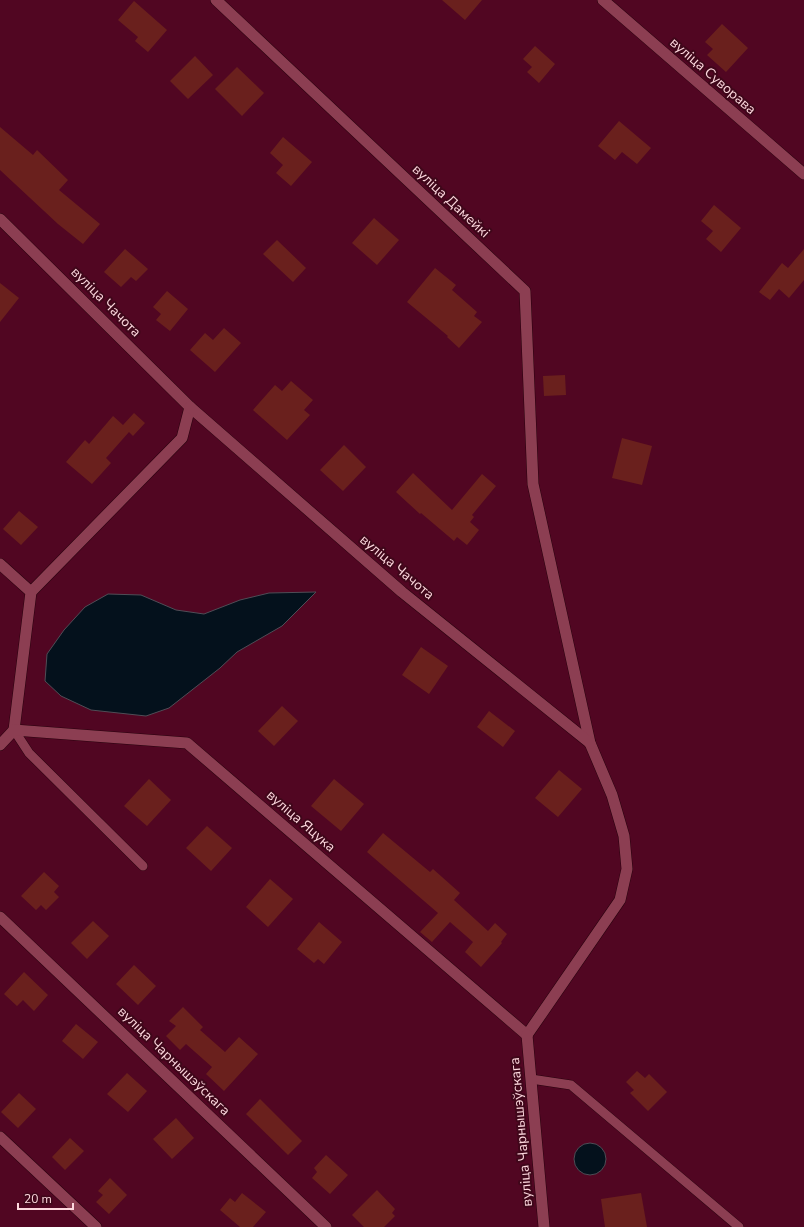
<svg xmlns="http://www.w3.org/2000/svg" width="804" height="1227" font-family="'Nunito Sans',sans-serif">
<style>
.water{fill:#04111c;stroke:#4f4d56}
.building{fill:#6a201d}
.lines{fill:none;stroke-linecap:round;stroke-linejoin:round}
.service-casing{stroke:#28030e;stroke-width:10}
.minor-casing{stroke:#28030e;stroke-width:12}
.service{stroke:#8c3e52;stroke-width:9}
.minor{stroke:#8c3e52;stroke-width:11}
.labels{text-anchor:middle;dominant-baseline:central;stroke-width:4;stroke-linejoin:round;paint-order:stroke}
.street-label{font-size:14px;fill:#fdd8de;stroke:#3f071a}
</style>
<rect width="100%" height="100%" fill="#510622"/>
<g class="water">
<polygon points="316,592 282,626 237,652 220,668 169,708 146,716 91,710 61,696 45,681 47,654 64,630 85,607 108,594 141,595 176,610 204,614 240,600 269,593"/>
<circle cx="590" cy="1159" r="16"/>
</g>
<g class="building">
<polygon points="442,0 482,0 465,20"/>
<polygon points="134,1 167,30 148,52 135,41 138,37 118,20"/>
<polygon points="722,24 748,48 726,72 707,55 713,49 705,42"/>
<polygon points="535,46 555,64 539,83 527,72 532,67 523,59"/>
<polygon points="195,56 213,75 188,99 170,81"/>
<polygon points="237,67 264,93 242,116 215,89"/>
<polygon points="619,121 651,148 637,164 622,152 615,160 598,146"/>
<polygon points="0,127 33,155 37,150 68,180 59,190 100,224 83,244 58,224 0,170"/>
<polygon points="283,137 312,162 291,186 276,173 283,165 270,153"/>
<polygon points="714,205 741,228 721,252 706,239 713,231 701,221"/>
<polygon points="374,218 399,240 377,265 352,243"/>
<polygon points="277,240 306,268 293,282 263,254"/>
<polygon points="125,249 148,269 136,281 131,277 121,287 104,272"/>
<polygon points="804,249 804,280 789,298 779,289 770,300 759,292 782,263 788,268"/>
<polygon points="435,268 456,285 452,290 477,312 474,316 482,322 459,348 447,337 448,336 407,302"/>
<polygon points="0,283 19,298 0,322"/>
<polygon points="167,291 188,309 170,331 156,320 161,314 153,307"/>
<polygon points="224,328 241,343 215,372 190,350 205,333 213,340"/>
<polygon points="565,375 566,395 544,396 543,376"/>
<polygon points="291,381 313,400 304,410 310,415 287,440 253,410 275,385 282,391"/>
<polygon points="134,413 145,423 133,436 129,432 106,458 111,463 92,484 66,462 85,440 89,444 113,416 123,425"/>
<polygon points="622,438 652,446 642,485 612,478"/>
<polygon points="344,445 366,467 343,491 320,470"/>
<polygon points="413,473 452,510 482,474 496,486 472,515 474,517 470,522 479,530 467,545 457,537 454,541 421,513 420,514 396,492"/>
<polygon points="19,511 38,527 21,545 3,529"/>
<polygon points="421,647 448,666 429,694 402,675"/>
<polygon points="282,706 298,721 274,746 258,731"/>
<polygon points="489,711 515,731 503,747 477,727"/>
<polygon points="559,770 582,789 558,817 535,798"/>
<polygon points="149,779 171,800 147,826 124,806"/>
<polygon points="334,779 364,804 341,831 311,806"/>
<polygon points="207,826 232,848 211,871 186,848"/>
<polygon points="383,833 430,872 433,869 460,893 454,900 488,931 495,923 507,934 501,942 502,943 481,967 465,952 473,942 450,922 432,942 420,932 438,913 367,852"/>
<polygon points="44,872 59,886 54,892 59,897 46,910 41,905 36,910 21,896"/>
<polygon points="270,879 293,899 268,927 246,907"/>
<polygon points="93,921 109,936 87,959 71,943"/>
<polygon points="319,922 342,942 324,964 318,959 314,963 297,949"/>
<polygon points="134,965 156,986 138,1005 116,984"/>
<polygon points="24,972 48,995 34,1011 23,1000 17,1006 4,994"/>
<polygon points="183,1007 203,1027 200,1030 225,1052 239,1037 258,1054 224,1091 206,1074 212,1067 186,1044 180,1050 166,1036 176,1026 169,1021"/>
<polygon points="76,1024 98,1042 83,1059 62,1041"/>
<polygon points="637,1071 645,1078 649,1074 667,1092 648,1111 630,1093 634,1090 626,1082"/>
<polygon points="127,1073 147,1091 128,1112 107,1094"/>
<polygon points="19,1093 36,1109 18,1128 1,1112"/>
<polygon points="260,1099 302,1141 288,1155 246,1114"/>
<polygon points="176,1118 194,1138 172,1159 153,1139"/>
<polygon points="70,1138 84,1151 65,1170 52,1157"/>
<polygon points="326,1155 348,1175 330,1194 312,1178 317,1172 314,1168"/>
<polygon points="110,1178 127,1195 109,1214 96,1202 103,1195 98,1191"/>
<polygon points="377,1190 395,1209 392,1213 395,1216 384,1227 364,1227 352,1215"/>
<polygon points="242,1193 266,1212 253,1227 240,1227 220,1210 230,1198 235,1202"/>
<polygon points="641,1193 647,1227 605,1227 601,1199"/>
</g>
<g class="lines">
<g class="service-casing">
<g id="service">
<polyline points="14,730 29,753 143,866"/>
<polyline points="531,1079 571,1085 739,1227"/>
</g>
</g>
<g class="minor-casing">
<g id="minor">
<polyline points="216,0 525,291 533,484 590,743 612,795 624,836 627,869 620,900 527,1035"/>
<polyline points="603,0 804,174"/>
<polyline points="0,219 190,407 182,438 31,592"/>
<polyline points="190,407 402,592 590,743"/>
<polyline points="0,564 31,592 14,730"/>
<polyline points="0,745 14,730 187,743 527,1035"/>
<polyline points="0,917 326,1227"/>
<polyline points="527,1035 544,1227"/>
<polyline points="0,1137 96,1227"/>
</g>
</g>
<use href="#service" class="service"/>
<use href="#minor" class="minor"/>
</g>
<g class="labels">
<g class="street-label">
<text transform="translate(713 76) rotate(41)">вуліца Суворава</text>
<text transform="translate(451 201) rotate(43)">вуліца Дамейкі</text>
<text transform="translate(106 302) rotate(45)">вуліца Чачота</text>
<text transform="translate(397 567) rotate(40)">вуліца Чачота</text>
<text transform="translate(301 821) rotate(41)">вуліца Яцука</text>
<text transform="translate(174 1061) rotate(44)">вуліца Чарнышэўскага</text>
<text transform="translate(521 1132) rotate(-95)">вуліца Чарнышэўскага</text>
</g>
</g>
<path d="M18 1203v6h55v-6" fill="none" stroke="#fdd8de" stroke-width="2"/>
<text x="24" y="1203" font-size="12" fill="#fdd8de" stroke="#3f071a" stroke-width="3" paint-order="stroke">20 m</text>
</svg>
